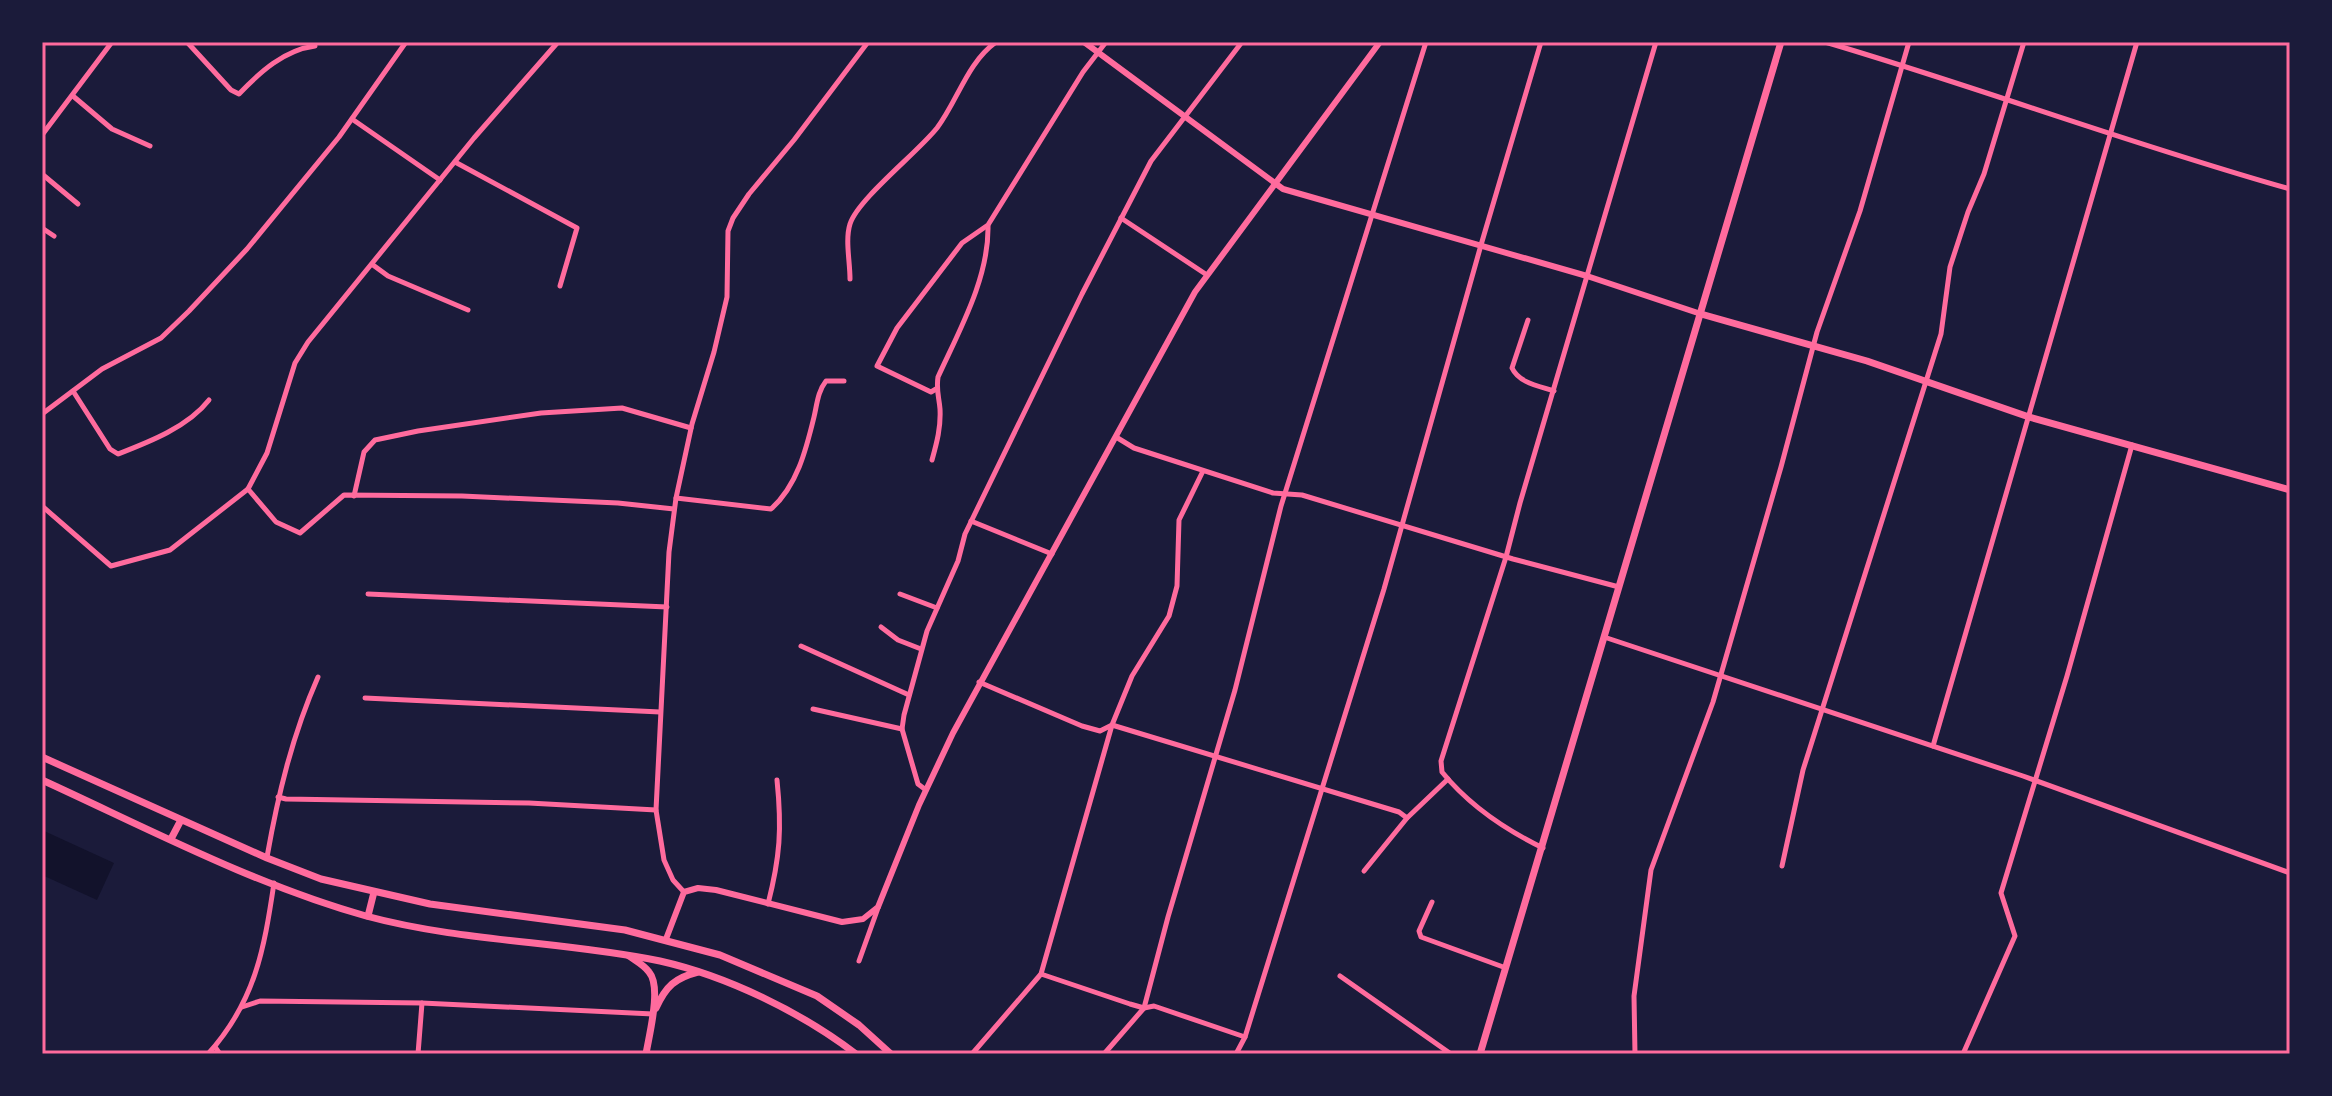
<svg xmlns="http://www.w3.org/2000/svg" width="2332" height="1096" font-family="Georgia,serif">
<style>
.water{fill:#12122b}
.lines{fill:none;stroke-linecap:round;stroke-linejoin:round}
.minor{stroke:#ff6b9d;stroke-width:5}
.tertiary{stroke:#ff6b9d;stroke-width:6}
.secondary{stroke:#ff6b9d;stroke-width:7}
.primary{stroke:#ff6b9d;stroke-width:7}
.neatline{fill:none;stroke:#ff6b9d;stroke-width:3}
</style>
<rect width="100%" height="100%" fill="#1b1b3a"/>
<polygon class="water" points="42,830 114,863 97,900 42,875"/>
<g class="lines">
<g class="minor">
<path d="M187,42L231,90L239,94C260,72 284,50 315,46"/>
<path d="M1825,42C1981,88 2133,145 2290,189"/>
<polyline points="73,96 112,129 150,146"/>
<polyline points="352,119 440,180"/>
<polyline points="42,135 112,42"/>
<polyline points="455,162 577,228 560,286"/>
<polyline points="42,174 78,204"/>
<polyline points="1121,218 1207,275"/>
<polyline points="42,228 54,236"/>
<polyline points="373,265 388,276 468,310"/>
<path d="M850,279C850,261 845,240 850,224C858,199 917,153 937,128C958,100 967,63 996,42"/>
<path d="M1528,320L1512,368C1519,383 1539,386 1554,391"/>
<polyline points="936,389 931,392 877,366 897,328 962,243 988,225 1083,72 1106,42"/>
<path d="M73,391L110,449L118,454C149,442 188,427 209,400"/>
<polyline points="42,414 102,369 161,338 189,311 247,249 339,137 406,42"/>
<polyline points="1116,437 1134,448 1273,493 1302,495 1513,559 1619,587"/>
<path d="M932,460C937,442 941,427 940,409C939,397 936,390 938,377C959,331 989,278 988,226"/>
<polyline points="248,489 276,522 300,533 344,495 462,496 618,503 674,509"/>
<polyline points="354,496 364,452 375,440 418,431 541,413 622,408 691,428"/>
<path d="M676,498L771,509C797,486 806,450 814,417C817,404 818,391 826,381H844"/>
<polyline points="42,506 111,566 170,550 248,489 267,453 295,363 308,342 474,138 558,42"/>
<polyline points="971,521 1052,554"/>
<polyline points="368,594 667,607"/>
<polyline points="900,594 937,608"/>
<polyline points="881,627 898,640 921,649"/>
<polyline points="1604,637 2023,776 2290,873"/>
<polyline points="801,646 909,695"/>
<polyline points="979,682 1082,726 1100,731 1112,725 1399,812 1407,818 1448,779"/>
<polyline points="365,698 660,712"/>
<polyline points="813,709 902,729"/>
<polyline points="1933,746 2137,42"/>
<polyline points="926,790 918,784 902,729 904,715 927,631 958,561 965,534 1082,294 1151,161 1242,42"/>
<polyline points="278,797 286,799 529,803 656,810"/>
<path d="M1543,848C1506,830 1468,804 1442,772L1441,761L1506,557L1520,503L1656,42"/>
<path d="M267,857C278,795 292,736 318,677"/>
<polyline points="1782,866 1803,770 1941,334 1950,267 1968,212 1984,174 2024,42"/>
<polyline points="1364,871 1407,818"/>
<polyline points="684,892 673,880 664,860 656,810 669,552 676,498 692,424 714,352 727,297 728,231 733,218 749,194 794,140 868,42"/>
<polyline points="1432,902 1419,931 1421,937 1506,968"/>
<path d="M768,904C780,857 782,829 777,780"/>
<polyline points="859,961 878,908"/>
<polyline points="1041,974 1130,1004 1144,1008 1154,1006 1245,1037"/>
<polyline points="1340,976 1451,1054"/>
<polyline points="242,1007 260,1001 422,1003 653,1014"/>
<polyline points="215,1047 220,1054"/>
<path d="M208,1054C255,1002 264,950 274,883"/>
<polyline points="418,1054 422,1003"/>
<polyline points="972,1054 1041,974 1112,725 1132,676 1169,616 1177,586 1179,520 1203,471"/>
<polyline points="1104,1054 1144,1008 1168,917 1235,690 1281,506 1426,42"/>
<polyline points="1236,1054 1245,1037 1384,589 1481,245 1541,42"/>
<polyline points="1635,1054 1634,996 1651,870 1713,702 1781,467 1817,332 1860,211 1909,42"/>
<polyline points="1963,1054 2015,936 2001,893 2067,676 2132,445"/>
</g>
<g class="tertiary">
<polyline points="1084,42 1283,189 1587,276 1701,314"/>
<polyline points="666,939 684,892 698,888 716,890 842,922 863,919 878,907 919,805 953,733 1195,292 1380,42"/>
</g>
<g class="secondary">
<polyline points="1701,314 1867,361 2029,417 2290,490"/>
<path d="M629,956C636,961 644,965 649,972C662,987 649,1035 646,1054"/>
<path d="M656,1008C666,986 675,978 698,972"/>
<polyline points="1480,1054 1781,42"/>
</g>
<g class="primary">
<polyline points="42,757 267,858 321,879 430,904 625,930 720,955 817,996 859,1025 891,1054"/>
<path d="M42,780C147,828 255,885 366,916C462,942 563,941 660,961C727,976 801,1012 856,1054"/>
<polyline points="171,839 181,820"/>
<polyline points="368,916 374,892"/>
</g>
</g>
<rect width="2332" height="1096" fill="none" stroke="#1b1b3a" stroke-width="88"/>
<rect x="44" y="44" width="2244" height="1008" class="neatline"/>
</svg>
